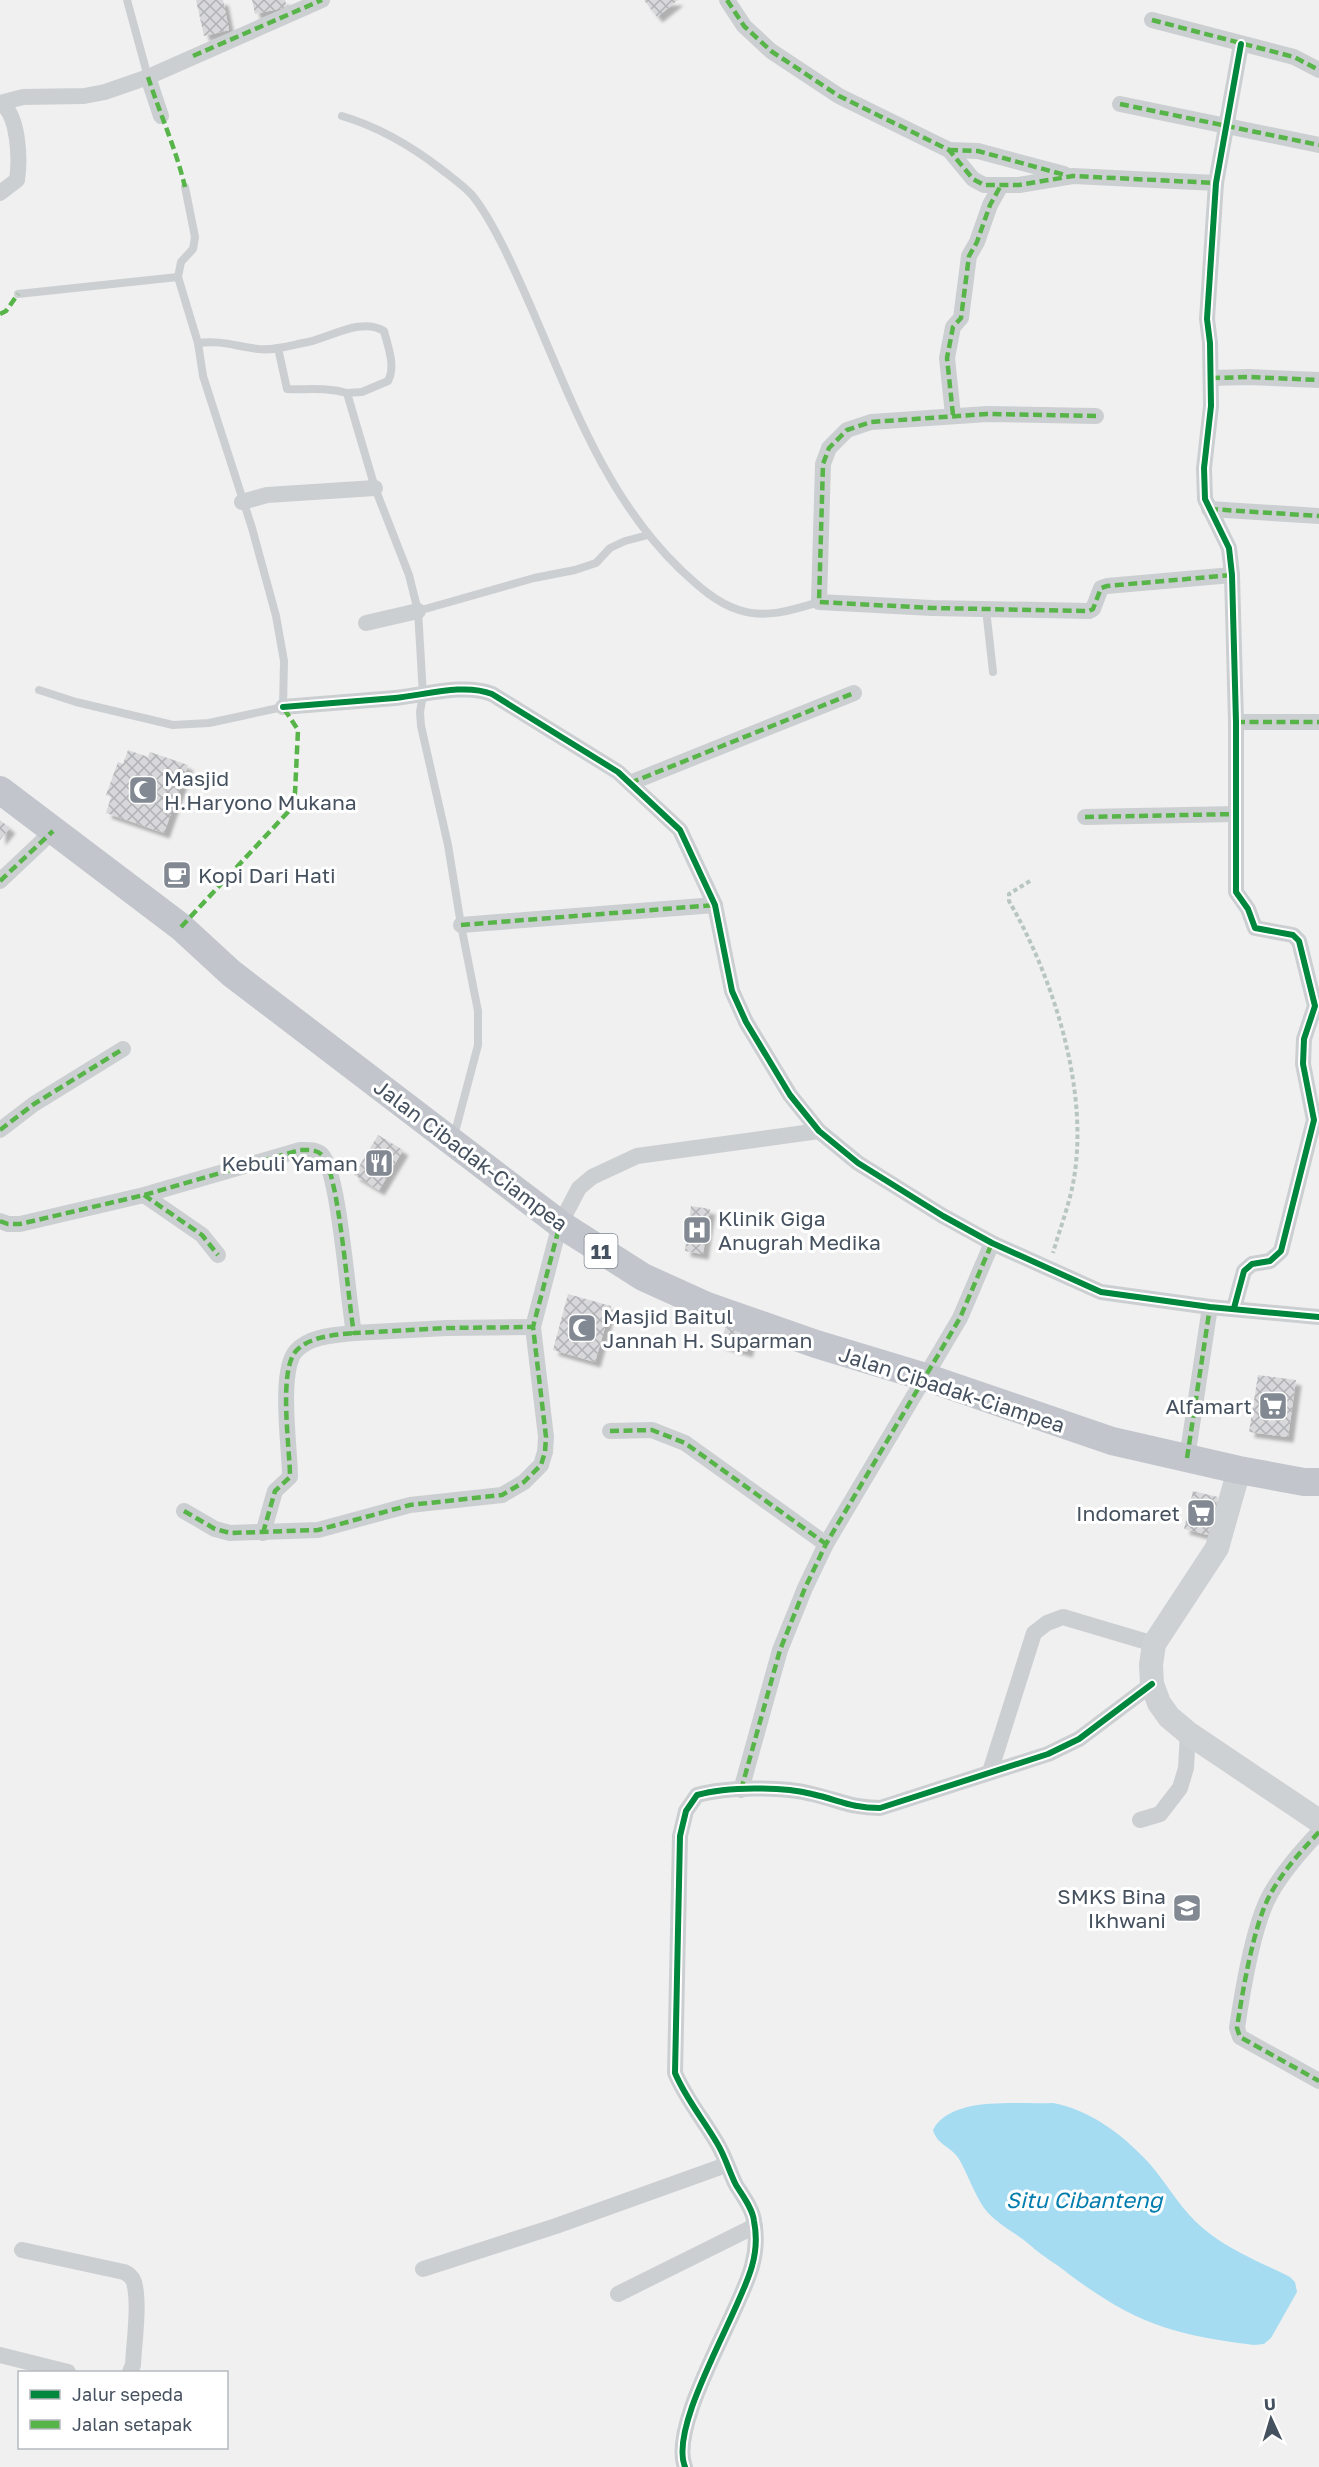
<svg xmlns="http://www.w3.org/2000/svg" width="1319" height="2467" font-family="'Golos Text',sans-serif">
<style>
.water{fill:#a5dcf2}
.building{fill:url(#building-cross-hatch);filter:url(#shadow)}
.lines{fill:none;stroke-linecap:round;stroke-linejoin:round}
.path{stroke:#b8c6c3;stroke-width:4;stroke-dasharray:4.5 3;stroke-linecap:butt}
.service{stroke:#cccfd1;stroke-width:8}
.minor{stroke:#cccfd1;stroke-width:16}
.secondary{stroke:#cdd1d4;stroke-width:24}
.trunk{stroke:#c2c6cc;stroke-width:28}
.quiet{stroke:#57b448;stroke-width:4.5;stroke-dasharray:9 4.5;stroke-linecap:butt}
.cycleway-casing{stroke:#fff;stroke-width:10}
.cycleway{stroke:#00873e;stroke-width:6}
.labels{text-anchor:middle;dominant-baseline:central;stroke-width:6;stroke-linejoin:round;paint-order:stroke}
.shield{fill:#fff;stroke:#7e858f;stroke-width:1.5}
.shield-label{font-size:20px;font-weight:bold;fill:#46515f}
.poi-label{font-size:21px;fill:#46515f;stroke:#fff;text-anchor:start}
.street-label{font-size:21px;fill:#46515f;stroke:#fff}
.water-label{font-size:22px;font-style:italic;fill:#027dae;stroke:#fff}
</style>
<defs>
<pattern id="building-cross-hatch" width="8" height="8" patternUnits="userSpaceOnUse" patternTransform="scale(1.5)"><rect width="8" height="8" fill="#d8d8db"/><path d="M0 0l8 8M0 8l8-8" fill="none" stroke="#b1b2b5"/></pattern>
<filter id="shadow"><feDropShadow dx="5.5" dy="5.5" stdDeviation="1.5" flood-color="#0004"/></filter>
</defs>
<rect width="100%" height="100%" fill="#f1f0f0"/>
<path class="water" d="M1053,2103C1091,2110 1123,2135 1149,2163C1165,2181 1177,2203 1195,2221C1221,2247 1258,2261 1290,2277L1295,2282L1297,2292L1271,2338L1264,2344L1254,2345C1174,2335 1136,2324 1070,2275C1057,2264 1043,2257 1030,2245C1015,2232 996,2224 984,2208C974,2193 968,2175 959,2159C952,2147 937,2145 933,2130C951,2095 1019,2105 1053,2103Z"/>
<g class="building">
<polygon points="196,0 223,0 229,30 204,36"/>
<polygon points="252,0 285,0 287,7 255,14"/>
<polygon points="644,0 678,0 657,17"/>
<polygon points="128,750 148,757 150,752 188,765 164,833 106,813 111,797 106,795 118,762 123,764"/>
<polygon points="0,820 10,828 0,840"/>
<polygon points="378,1135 403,1150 379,1190 354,1175"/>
<polygon points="691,1206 710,1209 703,1254 685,1251"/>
<polygon points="568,1294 611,1306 595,1362 553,1350"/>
<polygon points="726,1326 752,1334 747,1352 720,1344"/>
<polygon points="1258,1375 1296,1380 1288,1437 1249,1432"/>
<polygon points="1193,1491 1218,1497 1208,1535 1184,1529"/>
</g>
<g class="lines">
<path class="path" d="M1030,881L1009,894V901C1053,977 1089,1089 1074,1178C1070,1203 1060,1228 1053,1253"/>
<g class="service">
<polyline points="127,0 148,77"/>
<path d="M342,116C379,127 410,145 441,169C451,177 463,185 472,195C494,222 517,275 531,307C571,399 606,498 680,569C697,585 716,603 739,610C766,619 793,610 819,602"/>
<polyline points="18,294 178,277"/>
<path d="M198,343C221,340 235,346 258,349C275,351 292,345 308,342C331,337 362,317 384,331C388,347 396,366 388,381L362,392L347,393L375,488L409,575L418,611L423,695L420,712L421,726L448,845L461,925L478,1011V1045L454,1136"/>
<path d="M278,348L287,389C307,390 327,387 347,393"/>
<polyline points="986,609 993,672"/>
<polyline points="418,611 534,578 575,570 596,563 610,548 625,541 648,535"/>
<polyline points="39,690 76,702 173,725 209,723 283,707 284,661 276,616 252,528 203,376 198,343 178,277 181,262 193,249 195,237 185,187"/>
</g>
<g class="minor">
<polyline points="727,0 744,26 771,51 839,96 949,150 973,179 984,185 1019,185 1073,176 1216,183"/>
<polyline points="1152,20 1294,57 1319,70"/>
<polyline points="148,77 161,116"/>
<polyline points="0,103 23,97 84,96 105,92 148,77 322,0"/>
<path d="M0,103C19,113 20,160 17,180L0,193"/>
<polyline points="1120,104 1319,145"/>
<polyline points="949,150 978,151 1064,174"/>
<polyline points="1211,378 1249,377 1319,380"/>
<polyline points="953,415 947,358 953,327 961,318 969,256 977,242 990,205 1000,187"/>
<polyline points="1096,416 987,414 871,422 847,430 829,448 823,464 819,602 932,608 1089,611 1093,609 1101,588 1107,586 1232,575"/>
<polyline points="242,502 267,495 375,488"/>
<polyline points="1209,509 1319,516"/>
<polyline points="366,623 418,611"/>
<path d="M283,707C321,704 358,701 395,698C425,695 464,683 492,694L618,772L680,830L715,905L732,991L746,1022L790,1095L819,1131L858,1163L943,1216L992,1243L1101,1292L1210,1307L1319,1317"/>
<polyline points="1236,722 1319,722"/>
<polyline points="630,783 854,693"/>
<polyline points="1085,817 1236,814"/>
<polyline points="0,881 53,831"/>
<polyline points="461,925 715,905"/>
<polyline points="0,1130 34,1104 123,1049"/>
<polyline points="144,1195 202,1235 218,1255"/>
<path d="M0,1221L8,1224H20L144,1195L300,1150C307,1150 316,1149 322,1155C339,1171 348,1302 354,1333L447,1328L533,1327"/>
<polyline points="1234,1308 1244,1271 1252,1264 1270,1261 1281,1251 1314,1120 1303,1064 1304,1039 1315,1006 1299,941 1293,935 1255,928 1248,909 1236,892 1236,722 1232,575 1229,548 1205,499 1204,468 1211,406 1210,343 1207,319 1216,183 1241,44"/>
<polyline points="610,1431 652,1430 685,1443 826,1544"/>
<polyline points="1187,1458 1210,1307"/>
<polyline points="184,1511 215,1529 230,1533 318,1530 410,1505 502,1495 524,1482 541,1465 545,1452 546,1437 533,1327 560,1224 579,1188 592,1177 637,1156 819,1131"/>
<path d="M263,1533L275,1491L290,1477C290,1449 278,1371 296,1351C310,1336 335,1335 354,1333"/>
<polyline points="990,1772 1034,1633 1047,1623 1063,1617 1154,1644"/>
<polyline points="741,1790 780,1650 805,1588 826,1544 960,1318 992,1243"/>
<polyline points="1140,1820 1160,1814 1180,1788 1186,1768 1188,1733"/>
<path d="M1319,1832C1301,1851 1284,1870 1271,1893C1254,1922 1242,1994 1237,2028L1240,2037L1319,2081"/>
<path d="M22,2250L124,2272C128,2274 132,2276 134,2282C140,2304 134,2342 133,2365L130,2372"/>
<polyline points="423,2269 556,2226 726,2165"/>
<polyline points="618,2294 755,2226"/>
<polyline points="0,2355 68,2372"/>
<path d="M685,2467C668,2425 740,2312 752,2266C756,2252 757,2236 754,2221C753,2209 742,2195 736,2185C729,2171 725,2156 717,2143C703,2119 686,2099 675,2073L680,1836L686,1811L697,1795C726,1787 782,1786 812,1794C839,1800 851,1808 880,1808L1048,1754L1079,1739L1152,1684"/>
</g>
<polyline class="secondary" points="1239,1470 1217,1548 1154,1644 1151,1665 1152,1684 1159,1703 1169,1717 1188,1733 1319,1821"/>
<polyline class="trunk" points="0,790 181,927 231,973 560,1224 643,1277 707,1306 816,1344 925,1377 1112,1441 1239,1470 1304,1482 1319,1482"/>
<g class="quiet">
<polyline points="727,0 744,26 771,51 839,96 949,150 973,179 984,185 1019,185 1073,176 1216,183"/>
<polyline points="1152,20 1294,57 1319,70"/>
<polyline points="193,56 322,0"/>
<path d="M148,77C160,114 176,149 185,187"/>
<polyline points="1120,104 1319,145"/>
<polyline points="949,150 978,151 1065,175"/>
<polyline points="0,314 6,311 18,294"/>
<polyline points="1211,378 1249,377 1319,380"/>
<polyline points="953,415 947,358 953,327 961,318 969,256 977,242 990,205 1000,187"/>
<polyline points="1096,416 987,414 871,422 847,430 829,448 823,464 819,602 932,608 1089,611 1093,609 1101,588 1107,586 1232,575"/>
<polyline points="1209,509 1319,516"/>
<polyline points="1236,722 1319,722"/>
<polyline points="630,783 854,693"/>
<polyline points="1085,817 1236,814"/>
<polyline points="0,881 53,831"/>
<polyline points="461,925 715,905"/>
<polyline points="181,927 288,812 295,793 298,730 283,707"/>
<polyline points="0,1130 34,1104 123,1049"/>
<polyline points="144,1195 202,1235 218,1255"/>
<path d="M0,1221L8,1224H20L144,1195L300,1150C307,1150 316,1149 322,1155C339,1171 348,1302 354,1333L447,1328L533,1327"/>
<polyline points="610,1431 652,1430 685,1443 826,1544"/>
<polyline points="1187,1458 1210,1307"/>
<polyline points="184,1511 215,1529 230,1533 318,1530 410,1505 502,1495 524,1482 541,1465 545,1452 546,1437 533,1327 560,1224"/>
<path d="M263,1533L275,1491L290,1477C290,1449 278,1371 296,1351C310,1336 335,1335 354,1333"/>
<polyline points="741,1790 780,1650 805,1588 826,1544 960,1318 992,1243"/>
<path d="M1319,1832C1301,1851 1284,1870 1271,1893C1254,1922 1242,1994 1237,2028L1240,2037L1319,2081"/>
</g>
<g class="cycleway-casing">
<g id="cycleway">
<path d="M283,707C321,704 358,701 395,698C425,695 464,683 492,694L618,772L680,830L715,905L732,991L746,1022L790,1095L819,1131L858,1163L943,1216L992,1243L1101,1292L1210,1307L1319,1317"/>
<polyline points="1234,1308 1244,1271 1252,1264 1270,1261 1281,1251 1314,1120 1303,1064 1304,1039 1315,1006 1299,941 1293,935 1255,928 1248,909 1236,892 1236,722 1232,575 1229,548 1205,499 1204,468 1211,406 1210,343 1207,319 1216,183 1241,44"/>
<path d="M685,2467C668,2425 740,2312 752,2266C756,2252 757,2236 754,2221C753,2209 742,2195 736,2185C729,2171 725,2156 717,2143C703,2119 686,2099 675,2073L680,1836L686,1811L697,1795C726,1787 782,1786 812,1794C839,1800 851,1808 880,1808L1048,1754L1079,1739L1152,1684"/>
</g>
</g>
<use href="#cycleway" class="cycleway"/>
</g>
<defs>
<g id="mosque-square" transform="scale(1.5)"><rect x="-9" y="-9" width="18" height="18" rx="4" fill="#828992" stroke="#fff"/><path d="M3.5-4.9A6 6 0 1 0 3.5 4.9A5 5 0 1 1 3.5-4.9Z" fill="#fff"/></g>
<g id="cafe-square" transform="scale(1.5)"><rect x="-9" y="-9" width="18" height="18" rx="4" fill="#828992" stroke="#fff"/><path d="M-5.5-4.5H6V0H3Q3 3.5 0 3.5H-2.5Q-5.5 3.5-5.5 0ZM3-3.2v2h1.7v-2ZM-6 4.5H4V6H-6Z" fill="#fff"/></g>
<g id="restaurant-square" transform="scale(1.5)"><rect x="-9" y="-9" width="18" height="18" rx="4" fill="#828992" stroke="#fff"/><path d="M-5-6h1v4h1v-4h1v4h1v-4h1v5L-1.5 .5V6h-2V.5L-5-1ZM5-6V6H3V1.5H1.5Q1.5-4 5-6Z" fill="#fff"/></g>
<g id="hospital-square" transform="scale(1.5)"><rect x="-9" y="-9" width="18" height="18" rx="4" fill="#828992" stroke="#fff"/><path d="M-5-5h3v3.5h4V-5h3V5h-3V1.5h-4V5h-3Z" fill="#fff"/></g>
<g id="supermarket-square" transform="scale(1.5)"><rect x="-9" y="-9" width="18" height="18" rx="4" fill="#828992" stroke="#fff"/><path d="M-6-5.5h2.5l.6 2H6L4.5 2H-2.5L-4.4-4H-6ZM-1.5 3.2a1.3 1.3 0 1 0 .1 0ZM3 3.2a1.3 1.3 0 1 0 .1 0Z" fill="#fff"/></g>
<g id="school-square" transform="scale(1.5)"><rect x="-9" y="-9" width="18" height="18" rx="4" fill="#828992" stroke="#fff"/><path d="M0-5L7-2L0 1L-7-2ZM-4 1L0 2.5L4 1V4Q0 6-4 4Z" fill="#fff"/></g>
</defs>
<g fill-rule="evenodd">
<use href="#mosque-square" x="143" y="790"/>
<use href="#cafe-square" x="177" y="875"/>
<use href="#restaurant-square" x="379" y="1163"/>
<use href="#hospital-square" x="697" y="1230"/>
<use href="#mosque-square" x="582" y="1328"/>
<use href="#supermarket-square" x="1273" y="1406"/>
<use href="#supermarket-square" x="1201" y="1513"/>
<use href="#school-square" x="1187" y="1908"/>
</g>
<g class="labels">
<rect class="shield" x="584.5" y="1234" width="33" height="34" rx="4.5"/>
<g class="shield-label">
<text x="601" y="1251">11</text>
</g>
<g class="poi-label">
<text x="164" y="778">Masjid<tspan x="164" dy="24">H.Haryono Mukana</tspan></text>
<text x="198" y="875">Kopi Dari Hati</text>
<text x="358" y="1163" text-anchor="end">Kebuli Yaman</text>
<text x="718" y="1218">Klinik Giga<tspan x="718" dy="24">Anugrah Medika</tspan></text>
<text x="603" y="1316">Masjid Baitul<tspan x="603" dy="24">Jannah H. Suparman</tspan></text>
<text x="1252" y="1406" text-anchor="end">Alfamart</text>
<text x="1180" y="1513" text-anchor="end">Indomaret</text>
<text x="1166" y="1896" text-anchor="end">SMKS Bina<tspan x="1166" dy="24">Ikhwani</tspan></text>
</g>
<g class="street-label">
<text transform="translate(471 1155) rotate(37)">Jalan Cibadak-Ciampea</text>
<text transform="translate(952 1389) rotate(18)">Jalan Cibadak-Ciampea</text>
</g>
<g class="water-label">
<text x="1084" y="2199">Situ Cibanteng</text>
</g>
</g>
<rect x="18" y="2371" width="210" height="78" fill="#ffffff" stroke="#b5b9bf" stroke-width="1.5"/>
<rect x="30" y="2390" width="30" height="9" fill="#00873e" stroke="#b5b9bf" stroke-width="1.5"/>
<text x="72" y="2401" font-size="18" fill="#46515f">Jalur sepeda</text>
<rect x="30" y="2420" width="30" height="9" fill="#57b448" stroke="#b5b9bf" stroke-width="1.5"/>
<text x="72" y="2431" font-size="18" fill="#46515f">Jalan setapak</text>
<g transform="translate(1271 2419) rotate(356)" stroke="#ffffff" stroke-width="4.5" paint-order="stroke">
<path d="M0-4.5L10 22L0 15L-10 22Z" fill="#46515f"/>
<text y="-9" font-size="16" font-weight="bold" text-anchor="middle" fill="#46515f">U</text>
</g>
</svg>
